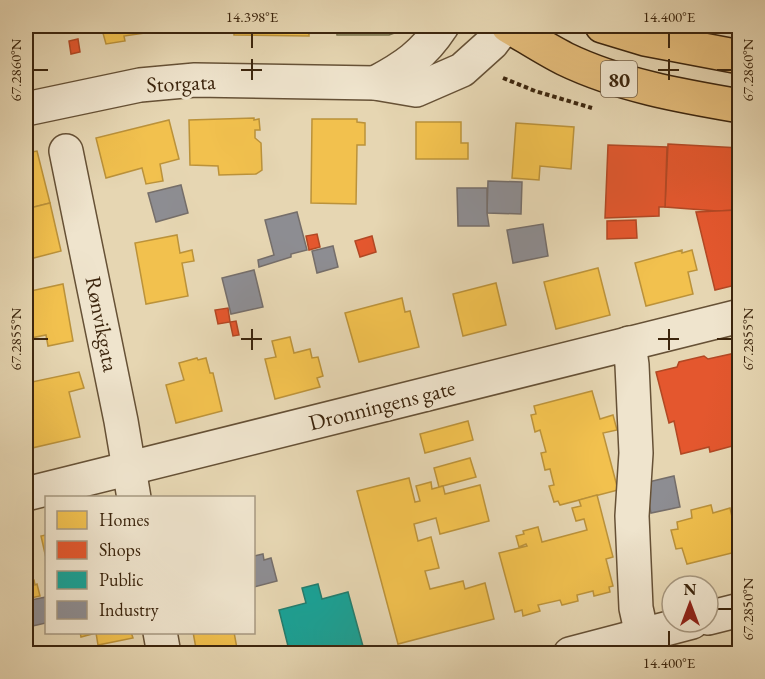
<svg xmlns="http://www.w3.org/2000/svg" width="765" height="679" font-family="'EB Garamond',serif">
<style>
.green{fill:#b6bd8b;stroke:#79714c;stroke-width:1.5}
.homes{fill:#f2c14e;stroke:#bb923a;stroke-width:1.5}
.shops{fill:#e4572e;stroke:#b24824;stroke-width:1.5}
.public{fill:#17a398;stroke:#227d6e;stroke-width:1.5}
.industry{fill:#8d8d92;stroke:#756e6a;stroke-width:1.5}
.lines{fill:none;stroke-linecap:round;stroke-linejoin:round}
.minor-casing{stroke:#665136;stroke-width:36}
.highway-casing{stroke:#3c250d;stroke-width:36}
.path{stroke:#3c250d;stroke-width:4;stroke-dasharray:4.5 3;stroke-linecap:butt}
.minor{stroke:#efe4cd;stroke-width:33}
.highway{stroke:#e3bb79;stroke-width:33}
.ticks{fill:none;stroke:#3c250d;stroke-width:2}
.labels{text-anchor:middle;dominant-baseline:central;stroke-width:6;stroke-linejoin:round;paint-order:stroke}
.shield{fill:#efe4cd;stroke:#725e47;stroke-width:1.5}
.shield-label{font-size:21px;font-weight:bold;fill:#3c250d}
.street-label{font-size:22px;fill:#3c250d;stroke:#efe4cd}
.neatline{fill:none;stroke:#3c250d;stroke-width:2}
.ticks-label{font-size:15px;text-anchor:middle;fill:#3c250d}
</style>
<rect width="100%" height="100%" fill="#e6d6b2"/>
<filter id="stains"><feTurbulence type="fractalNoise" baseFrequency=".00333" numOctaves="4"/><feColorMatrix values="0 0 0 0 .2 0 0 0 0 .09 0 0 0 0 .02 0 0 0 .5 -.17"/></filter>
<radialGradient id="worn" r=".72"><stop offset=".6" stop-color="#630" stop-opacity="0"/><stop offset="1" stop-color="#630" stop-opacity=".3"/></radialGradient>
<polygon class="green" points="336,26 402,26 397,32 389,35 337,35"/>
<g class="homes">
<polygon points="101,26 143,26 144,33 124,36 125,41 106,44"/>
<polygon points="143,26 181,26 144,33"/>
<polygon points="234,26 309,26 309,36 234,35"/>
<polygon points="254,118 254,120 259,119 260,130 255,130 255,138 261,143 262,170 256,174 219,175 218,166 190,165 189,120"/>
<polygon points="312,119 357,119 357,122 365,123 365,145 357,145 356,204 311,203"/>
<polygon points="169,120 179,159 160,164 163,181 146,184 142,168 106,178 96,138"/>
<polygon points="416,122 461,122 461,143 468,143 468,159 416,159"/>
<polygon points="516,123 574,127 571,169 540,166 539,180 512,178"/>
<polygon points="37,151 50,203 26,209 26,153"/>
<polygon points="50,203 61,251 26,260 26,209"/>
<polygon points="177,235 180,253 192,250 194,261 182,263 188,296 146,304 135,243"/>
<polygon points="682,250 682,253 692,250 697,270 688,272 693,294 646,306 635,263"/>
<polygon points="598,268 610,315 556,329 544,282"/>
<polygon points="496,283 506,325 463,336 453,294"/>
<polygon points="63,284 73,341 48,346 46,335 26,339 26,292"/>
<polygon points="402,298 405,312 410,311 419,347 359,362 345,313"/>
<polygon points="290,337 294,353 310,349 312,358 318,357 323,376 317,378 320,387 275,399 265,359 276,357 272,341"/>
<polygon points="197,358 198,360 206,358 210,373 213,373 222,411 176,423 166,385 184,380 179,363"/>
<polygon points="79,372 84,388 69,392 80,437 32,448 26,422 26,402 32,401 27,383"/>
<polygon points="592,391 600,419 613,415 617,430 603,433 618,490 560,505 558,501 554,502 549,486 554,485 550,469 545,470 541,453 546,452 540,430 535,432 531,415 536,414 534,406"/>
<polygon points="468,421 473,440 425,453 420,434"/>
<polygon points="470,458 476,477 439,487 434,468"/>
<polygon points="409,478 415,502 420,501 416,486 431,482 432,489 443,486 445,494 480,485 489,521 440,534 436,518 414,524 418,541 431,537 439,568 425,571 430,589 463,581 465,589 485,583 494,619 398,644 357,491"/>
<polygon points="597,495 613,557 606,559 613,586 609,587 610,592 594,596 593,591 577,595 578,601 562,605 560,600 538,605 540,611 523,616 522,610 515,612 499,553 527,546 526,544 519,547 516,536 524,534 523,531 538,527 542,542 587,530 584,519 576,521 572,508 581,506 579,500"/>
<polygon points="711,505 713,513 730,508 740,551 687,564 682,548 676,549 671,530 678,529 677,522 692,518 691,510"/>
<polygon points="46,535 46,558 41,536"/>
<polygon points="34,580 35,585 37,584 40,596 26,599 26,581"/>
<polygon points="80,632 131,632 133,638 98,645 96,633 81,637"/>
<polygon points="193,632 234,632 238,654 197,654"/>
</g>
<g class="shops">
<polygon points="78,39 80,52 71,54 69,41"/>
<polygon points="668,144 740,148 738,210 717,211 665,207"/>
<polygon points="608,145 667,147 665,207 659,207 659,216 605,218"/>
<polygon points="738,210 740,210 740,284 715,290 696,212"/>
<polygon points="636,220 637,238 607,239 607,221"/>
<polygon points="317,234 320,247 309,250 306,236"/>
<polygon points="372,236 376,252 360,257 355,241"/>
<polygon points="228,308 230,322 218,324 215,310"/>
<polygon points="236,321 239,335 233,336 230,322"/>
<polygon points="740,352 740,444 710,452 709,447 681,454 674,421 669,423 656,372 677,367 679,362 704,356 708,359"/>
</g>
<polygon class="public" points="318,584 322,599 348,592 364,650 358,654 290,654 279,610 306,603 302,588"/>
<g class="industry">
<polygon points="488,181 522,182 521,214 487,213"/>
<polygon points="181,185 188,213 156,222 148,193"/>
<polygon points="457,188 487,188 487,213 489,226 458,226"/>
<polygon points="297,212 307,250 291,254 291,257 259,267 258,260 274,255 265,220"/>
<polygon points="543,224 548,256 513,263 507,230"/>
<polygon points="333,246 338,267 317,273 312,251"/>
<polygon points="254,270 263,307 231,314 222,278"/>
<polygon points="674,476 680,507 651,513 644,483"/>
<polygon points="263,554 264,560 271,558 277,581 254,587 254,556"/>
<polygon points="46,597 46,623 28,627 26,601"/>
</g>
<g class="lines">
<g class="minor-casing">
<g id="minor">
<path d="M375,83C405,67 423,55 442,26"/>
<polyline points="26,109 140,85 195,80 375,83 416,90 462,70 492,43 505,26"/>
<polyline points="66,151 121,421 134,498"/>
<polyline points="629,343 632,365 636,453 632,516 636,608 642,635"/>
<polyline points="26,494 740,316"/>
<polyline points="708,618 740,610"/>
<polyline points="160,632 164,654"/>
<polyline points="570,654 692,622"/>
</g>
</g>
<g class="highway-casing">
<g id="highway">
<path d="M508,26C527,37 545,49 565,59C619,85 681,96 740,106"/>
<polyline points="602,26 645,39 740,57"/>
</g>
</g>
<polyline class="path" points="503,78 535,91 592,108"/>
<use href="#minor" class="minor"/>
<use href="#highway" class="highway"/>
</g>
<path class="ticks" d="M252,33V48M669,33V48M252,59V80M669,59V80M33,70H48M241,70H262M658,70H679M717,70H732M252,329V350M669,329V350M33,339H48M241,339H262M658,339H679M717,339H732M717,609H732M669,631V646"/>
<g class="labels">
<rect class="shield" x="601" y="61" width="36" height="36" rx="4.5"/>
<g class="shield-label">
<text x="619" y="79">80</text>
</g>
<g class="street-label">
<text transform="translate(181 83) rotate(-3)">Storgata</text>
<text transform="translate(102 324) rotate(79)">Rønvikgata</text>
<text transform="translate(382 405) rotate(-14)">Dronningens gate</text>
</g>
</g>
<rect width="765" height="679" fill="none" stroke="#e6d6b2" stroke-width="66"/>
<rect x="45" y="496" width="210" height="138" fill="#efe4cd" stroke="#a79880" stroke-width="1.5"/>
<rect x="57" y="511" width="30" height="18" fill="#f2c14e" stroke="#a79880" stroke-width="1.5"/>
<text x="99" y="526" font-size="18" fill="#3c250d">Homes</text>
<rect x="57" y="541" width="30" height="18" fill="#e4572e" stroke="#a79880" stroke-width="1.5"/>
<text x="99" y="556" font-size="18" fill="#3c250d">Shops</text>
<rect x="57" y="571" width="30" height="18" fill="#17a398" stroke="#a79880" stroke-width="1.5"/>
<text x="99" y="586" font-size="18" fill="#3c250d">Public</text>
<rect x="57" y="601" width="30" height="18" fill="#8d8d92" stroke="#a79880" stroke-width="1.5"/>
<text x="99" y="616" font-size="18" fill="#3c250d">Industry</text>
<g transform="translate(690 604)"><circle r="28" fill="#efe4cd" stroke="#a79880" stroke-width="1.5"/>
<path d="M0-4.5L10 22L0 15L-10 22Z" fill="#8f2418"/>
<text y="-9" font-size="16" font-weight="bold" text-anchor="middle" fill="#3c250d">N</text>
</g>
<rect x="33" y="33" width="699" height="613" class="neatline"/>
<g class="ticks-label">
<text x="252" y="22">14.398°E</text>
<text x="669" y="22">14.400°E</text>
<text transform="translate(16 70) rotate(-90)" y="5">67.2860°N</text>
<text transform="translate(748 70) rotate(-90)" y="5">67.2860°N</text>
<text transform="translate(16 339) rotate(-90)" y="5">67.2855°N</text>
<text transform="translate(748 339) rotate(-90)" y="5">67.2855°N</text>
<text transform="translate(748 609) rotate(-90)" y="5">67.2850°N</text>
<text x="669" y="668">14.400°E</text>
</g>
<rect width="100%" height="100%" filter="url(#stains)"/>
<rect width="100%" height="100%" fill="url(#worn)"/>
</svg>
